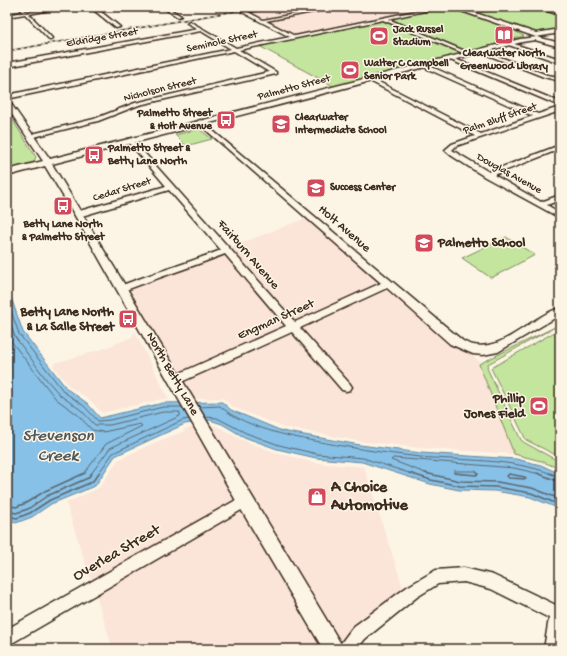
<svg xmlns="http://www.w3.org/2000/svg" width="567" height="656" font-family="'Gochi Hand',sans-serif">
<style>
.built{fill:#fbe4d8}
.green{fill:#c3e59e;stroke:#7f885e}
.water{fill:#88c1e7;stroke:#698597}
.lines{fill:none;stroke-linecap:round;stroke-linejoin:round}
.shore-far1{stroke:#5a666e;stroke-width:1}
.shore{stroke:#5a666e;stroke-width:1.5}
.minor-casing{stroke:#3b2a1e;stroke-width:3}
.tertiary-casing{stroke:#3b2a1e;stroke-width:3}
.minor{fill:#fcf5e5;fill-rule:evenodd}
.tertiary{fill:#fcf5e5;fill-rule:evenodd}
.rail-casing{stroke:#3b2a1e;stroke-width:1.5}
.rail{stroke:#fcf5e5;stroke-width:1;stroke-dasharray:3.5;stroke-linecap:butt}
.labels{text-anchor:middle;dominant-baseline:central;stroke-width:3;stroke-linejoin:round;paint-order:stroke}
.far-poi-label{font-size:11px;font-weight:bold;fill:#3b2a1e;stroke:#fcf5e5;text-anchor:start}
.far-street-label{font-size:11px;fill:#3b2a1e;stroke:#fcf5e5}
.street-label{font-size:13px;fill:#3b2a1e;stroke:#fcf5e5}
.poi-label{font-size:13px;font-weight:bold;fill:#3b2a1e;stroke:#fcf5e5;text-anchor:end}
.near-poi-label{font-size:16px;font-weight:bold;fill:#3b2a1e;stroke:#fcf5e5;text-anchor:start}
.near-street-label{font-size:16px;fill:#3b2a1e;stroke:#fcf5e5}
.near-water-label{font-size:17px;font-style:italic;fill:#52575a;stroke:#fcf5e5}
</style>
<rect width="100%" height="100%" fill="#fcf5e5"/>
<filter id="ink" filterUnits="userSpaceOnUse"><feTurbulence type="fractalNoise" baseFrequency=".025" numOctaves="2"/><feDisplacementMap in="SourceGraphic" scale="8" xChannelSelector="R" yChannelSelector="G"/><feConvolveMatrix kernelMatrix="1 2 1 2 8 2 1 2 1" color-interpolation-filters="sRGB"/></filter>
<g filter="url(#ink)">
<g class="built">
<polygon points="277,7 334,7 262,20 247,12"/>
<polygon points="341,7 438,7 294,36 264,21"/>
<polygon points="307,218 382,283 294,323 228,248"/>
<polygon points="224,254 286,326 178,374 129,290 165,275 190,268"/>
<polygon points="388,289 450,343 469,353 481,363 479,364 514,454 420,448 359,441 283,427 233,407 223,398 192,399 182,382 291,332 345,393 353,388 299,329"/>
<polygon points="135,332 169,400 162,399 102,413 90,400 70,387 53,366 55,363 103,349 132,337"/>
<polygon points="210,424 220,428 242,440 277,453 316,463 364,467 403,588 354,625 339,644 207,425"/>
<polygon points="196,427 237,498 91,581 66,503 99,488 118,460 151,444 185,431 184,429"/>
<polygon points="243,509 325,649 113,649 96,595"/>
</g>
<g class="green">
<polygon points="446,7 511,29 524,36 468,52 386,19"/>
<polygon points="502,7 535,7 560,15 560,30 536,34 474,14"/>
<polygon points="383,20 464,53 333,86 259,46"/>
<polygon points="7,111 36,157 34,162 7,170"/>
<polygon points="199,129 212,139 186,146 175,135"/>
<polygon points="506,237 535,255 491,278 462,258"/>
<polygon points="555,327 488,364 487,368 521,440 525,443 560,462 560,469 541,461 514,454 479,364"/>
<polygon points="560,329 560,457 526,440 491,368"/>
</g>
<polygon class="water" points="7,286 23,332 67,389 87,403 100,418 163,403 222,402 231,410 282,431 360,445 421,453 516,459 541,465 560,474 560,509 530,497 495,491 459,490 430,484 362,462 316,458 277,449 244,437 222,424 210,420 185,424 115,456 95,486 51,504 32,517 16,523 7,519"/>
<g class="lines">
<g class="shore-far1">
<polyline points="7,299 19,334 64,392 84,406 98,421 110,420 163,407 182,407"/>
<polyline points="7,314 15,337 46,379 61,396 81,410 95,425 110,425 163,412 180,412 180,416 110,448 91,474"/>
<polyline points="7,332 11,341 56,399 77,414 92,430 103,432 140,424 142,426 106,444 84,474"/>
<path d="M199,407L220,406C241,425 282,435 309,440C346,447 383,453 420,457C464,461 510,458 552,474"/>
<polyline points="205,417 217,418 246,433 279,445 317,454 363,458 412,474"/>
<polyline points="98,474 113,453 183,420 189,419"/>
<polyline points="428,474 391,460 393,458 514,468 540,474"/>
<polyline points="463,474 454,473 454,471 476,471 478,474"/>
</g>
<g class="shore">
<polyline points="409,473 431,480 460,486 496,487 531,493 560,505"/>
<polyline points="425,473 460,481 497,482 532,488 560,499"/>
<polyline points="454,473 476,475 478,474 477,473"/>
<polyline points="537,473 560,482"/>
<polyline points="549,473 560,477"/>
<polygon points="509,474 525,477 526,479 509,478 507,476"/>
<polyline points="7,505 16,507 26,503 45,491 85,473"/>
<polyline points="7,511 16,513 28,509 47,496 88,478 92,473"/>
<polyline points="7,516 17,518 30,513 50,500 92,482 99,473"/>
</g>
<g class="minor-casing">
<g id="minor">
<polygon points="57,7 67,7 29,14 52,38 50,40 25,14 7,17 7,15 23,12 21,10 23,9 27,12"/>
<polygon points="90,7 95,7 120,27 116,28"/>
<polygon points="162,7 167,7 181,16 178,17"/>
<polygon points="266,7 275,7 248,12 263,20 331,7 339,7 266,21 295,36 435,7 443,7 388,19 472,54 468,55 383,20 239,50 276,72 276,74 139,105 98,121 30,138 28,137 28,135 94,119 135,103 269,72 234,51 7,99 7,95 231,49 201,31 7,67 7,63 198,29 187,23 189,21 236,48 290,37 242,12"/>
<polygon points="535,7 541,7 560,13 560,15"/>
<polygon points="508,42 560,59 560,63 506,44"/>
<polygon points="482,50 547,75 560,77 560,81 544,77 480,52"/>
<polygon points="450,57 560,102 560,106 448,59"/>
<polygon points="421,64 425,64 538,114 560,107 560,111 456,146 452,150 489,172 560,145 560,149 494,175 541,202 560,195 560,200 547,205 560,213 560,218 485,177 452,156 445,150 452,144 475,136 366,79 371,78 481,134 533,116 421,66"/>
<path d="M200,120L463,341C498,360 528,317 560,308V315L498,352L483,355L473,354L450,344L387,288L300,328L350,384L352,387L350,390L346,391L342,390L292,332L179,383L175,384L171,383L170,380L171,377L286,326L225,254C192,267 159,277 126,290H120L118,288L120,286C153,273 188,263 221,250L169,190L82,216H76V212L166,186L128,141V139H132L295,322L381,283L198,123V121Z"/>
<polygon points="245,495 250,497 252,501 250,505 7,646 7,629"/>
<polygon points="464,568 493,575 560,607 560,649 544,649 549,618 491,589 464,582 438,584 417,597 365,639 357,649 339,649 341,643 353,627 407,587 436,570"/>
</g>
</g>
<g class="tertiary-casing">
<g id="tertiary">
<polygon points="450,7 457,7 536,33 560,29 560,33 536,37"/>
<polygon points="537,37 560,43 560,47 535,40 522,42 52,164 344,649 323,649 239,506 74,214 45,166 7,176 7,170 43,161 7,107 7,100 9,101 50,159 520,39"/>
</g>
</g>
<use href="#minor" class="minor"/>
<use href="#tertiary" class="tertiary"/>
<g class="rail-casing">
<polyline id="rail" points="7,51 258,7"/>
</g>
<use href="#rail" class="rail"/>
</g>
</g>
<defs>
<g id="library-square" transform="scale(1)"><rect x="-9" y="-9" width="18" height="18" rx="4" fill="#d1495b" stroke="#fcf5e5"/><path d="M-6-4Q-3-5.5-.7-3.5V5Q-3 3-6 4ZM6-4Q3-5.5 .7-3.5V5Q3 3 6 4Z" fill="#fff"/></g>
<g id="stadium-square" transform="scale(1)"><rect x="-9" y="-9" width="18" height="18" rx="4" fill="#d1495b" stroke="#fcf5e5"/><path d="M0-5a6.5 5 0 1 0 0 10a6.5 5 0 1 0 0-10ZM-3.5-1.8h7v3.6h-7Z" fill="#fff"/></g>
<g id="bus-square" transform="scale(1)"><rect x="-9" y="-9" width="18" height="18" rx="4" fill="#d1495b" stroke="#fcf5e5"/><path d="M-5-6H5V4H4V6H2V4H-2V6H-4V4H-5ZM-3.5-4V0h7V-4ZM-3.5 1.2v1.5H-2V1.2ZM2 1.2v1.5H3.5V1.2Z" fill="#fff"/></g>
<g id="school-square" transform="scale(1)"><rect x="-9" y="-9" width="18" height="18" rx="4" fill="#d1495b" stroke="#fcf5e5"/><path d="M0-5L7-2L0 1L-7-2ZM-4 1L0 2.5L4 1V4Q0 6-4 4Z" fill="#fff"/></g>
<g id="shop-square" transform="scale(1)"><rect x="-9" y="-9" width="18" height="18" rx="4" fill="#d1495b" stroke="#fcf5e5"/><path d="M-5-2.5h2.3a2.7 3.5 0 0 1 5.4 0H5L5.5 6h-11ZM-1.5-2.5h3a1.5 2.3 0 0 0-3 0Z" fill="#fff"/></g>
</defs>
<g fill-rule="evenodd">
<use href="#library-square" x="504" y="35"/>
<use href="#stadium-square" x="379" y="36"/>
<use href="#stadium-square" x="350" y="70"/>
<use href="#bus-square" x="226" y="120"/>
<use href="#school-square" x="281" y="124"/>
<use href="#bus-square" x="94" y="155"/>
<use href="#school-square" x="316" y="188"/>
<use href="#bus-square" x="63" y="206"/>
<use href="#school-square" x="424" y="243"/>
<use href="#bus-square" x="128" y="319"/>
<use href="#stadium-square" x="539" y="406"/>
<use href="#shop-square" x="317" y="497"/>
</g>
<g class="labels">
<g class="far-poi-label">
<text x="393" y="30">Jack Russel<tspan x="393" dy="13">Stadium</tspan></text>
<text x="504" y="54" text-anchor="middle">Clearwater North<tspan x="504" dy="13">Greenwood Library</tspan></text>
<text x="364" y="64">Walter C Campbell<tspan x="364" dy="13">Senior Park</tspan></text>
<text x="212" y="114" text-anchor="end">Palmetto Street<tspan x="212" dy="13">&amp; Holt Avenue</tspan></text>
<text x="295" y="118">Clearwater<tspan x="295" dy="13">Intermediate School</tspan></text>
<text x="108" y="149">Palmetto Street &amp;<tspan x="108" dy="13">Betty Lane North</tspan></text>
<text x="330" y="188">Success Center</text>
<text x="63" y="225" text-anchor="middle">Betty Lane North<tspan x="63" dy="13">&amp; Palmetto Street</tspan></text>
</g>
<g class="far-street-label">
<text transform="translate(102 38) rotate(-10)">Eldridge Street</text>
<text transform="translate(222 42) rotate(-12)">Seminole Street</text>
<text transform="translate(294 88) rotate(-15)">Palmetto Street</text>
<text transform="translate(160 90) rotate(-14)">Nicholson Street</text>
<text transform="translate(500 119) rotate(-19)">Palm Bluff Street</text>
<text transform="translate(509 174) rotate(29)">Douglas Avenue</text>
<text transform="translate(122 190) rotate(-17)">Cedar Street</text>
</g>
<g class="street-label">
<text transform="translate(344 229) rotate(41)">Holt Avenue</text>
<text transform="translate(248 255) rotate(49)">Fairburn Avenue</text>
<text transform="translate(276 320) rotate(-24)">Engman Street</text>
<text transform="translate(172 374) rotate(60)">North Betty Lane</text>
</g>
<g class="poi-label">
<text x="438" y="243" text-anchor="start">Palmetto School</text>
<text x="114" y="312">Betty Lane North<tspan x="114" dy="15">&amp; La Salle Street</tspan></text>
<text x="525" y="399">Phillip<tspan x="525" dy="15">Jones Field</tspan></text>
</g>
<g class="near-poi-label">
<text x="331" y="488">A Choice<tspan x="331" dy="18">Automotive</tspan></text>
</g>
<g class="near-street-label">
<text transform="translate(117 554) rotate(-30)">Overlea Street</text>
</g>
<g class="near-water-label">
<text x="58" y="437">Stevenson<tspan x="58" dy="20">Creek</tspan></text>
</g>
</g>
<rect width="567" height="656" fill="none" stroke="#fcf5e5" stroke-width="24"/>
<rect x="12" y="12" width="543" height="632" fill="none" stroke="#3b2a1e" stroke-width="1.5" filter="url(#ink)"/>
</svg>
